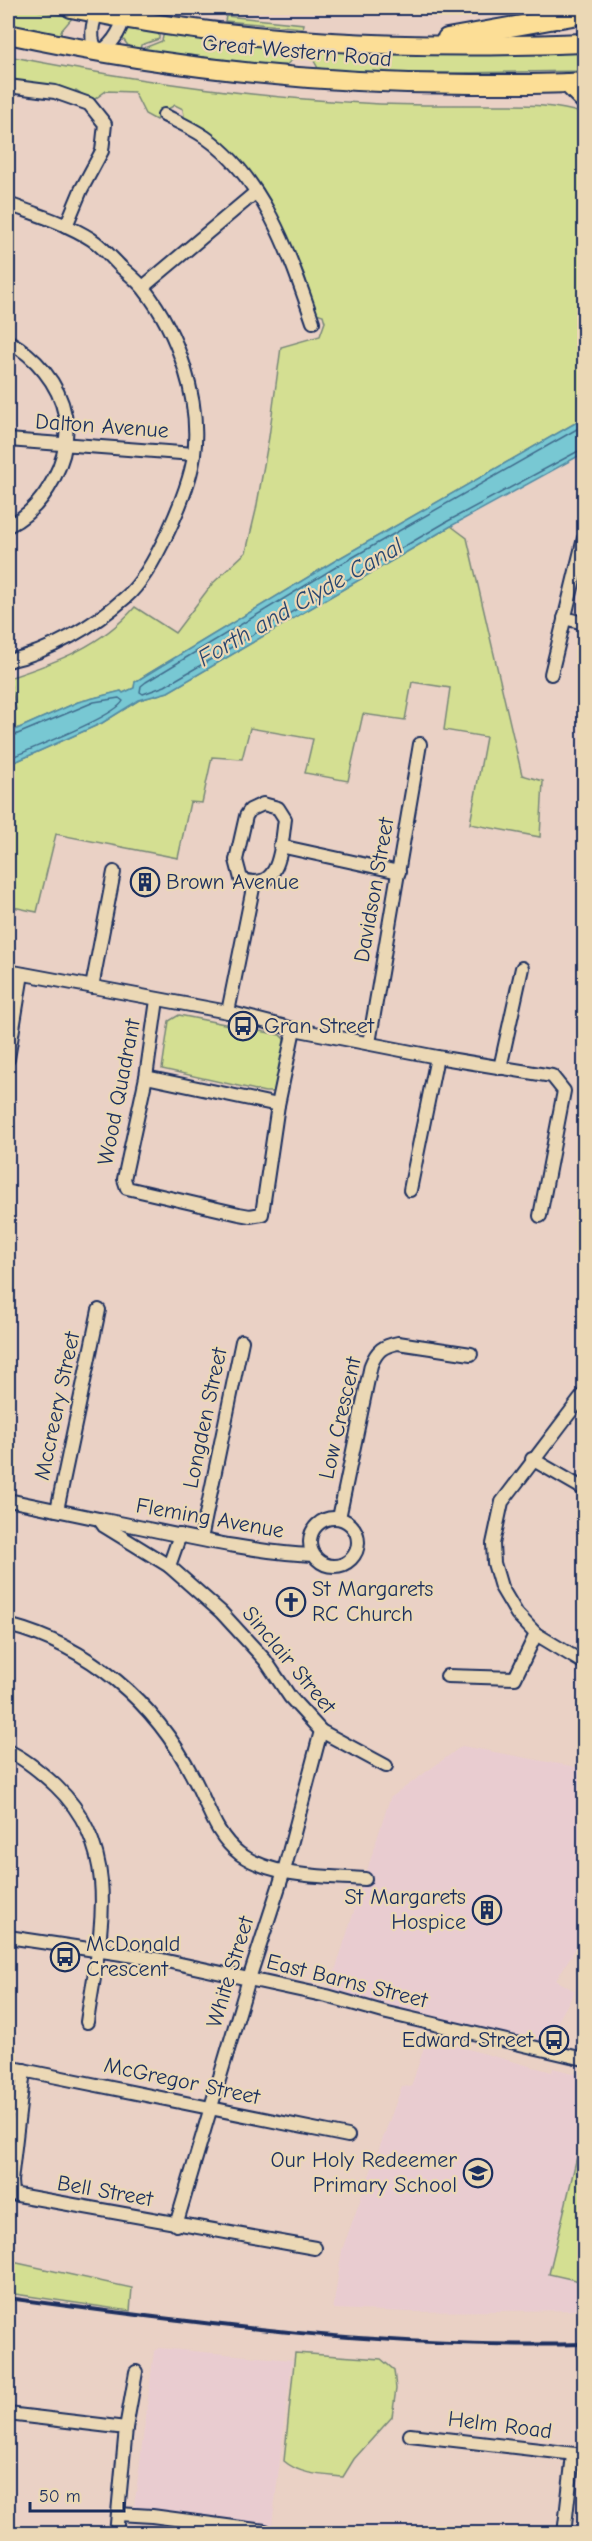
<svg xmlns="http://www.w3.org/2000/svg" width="592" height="2541" font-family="'Comic Neue',sans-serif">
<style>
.built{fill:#e9ccd0}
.green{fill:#d4df92;stroke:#788778;stroke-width:1.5}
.water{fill:#78c8d3;stroke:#538ba4;stroke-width:1.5}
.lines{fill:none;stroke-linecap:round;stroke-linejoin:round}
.shore{stroke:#406c8d;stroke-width:1.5}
.minor-casing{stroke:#1b2f5e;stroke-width:16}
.primary-casing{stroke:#1b2f5e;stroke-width:22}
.minor{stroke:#ebd8b5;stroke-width:12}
.primary{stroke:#fcde96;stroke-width:18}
.rail{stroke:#1b2f5e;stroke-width:4}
.labels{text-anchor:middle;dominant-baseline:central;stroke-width:4.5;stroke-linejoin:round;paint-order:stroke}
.street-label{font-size:22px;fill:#1b2f5e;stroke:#ebd8b5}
.poi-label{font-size:22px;fill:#1b2f5e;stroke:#ebd8b5;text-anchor:start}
.water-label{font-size:24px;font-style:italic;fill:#294670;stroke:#ebd8b5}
</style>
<rect width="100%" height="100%" fill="#ead1c5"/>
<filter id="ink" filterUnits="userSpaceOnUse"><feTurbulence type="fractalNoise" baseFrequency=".0167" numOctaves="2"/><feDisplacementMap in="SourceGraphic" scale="12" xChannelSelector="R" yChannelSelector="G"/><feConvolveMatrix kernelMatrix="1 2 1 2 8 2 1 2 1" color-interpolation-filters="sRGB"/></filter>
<g filter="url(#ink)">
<g class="built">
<polygon points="462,1746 581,1768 584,1773 584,1935 556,1980 575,1991 549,2037 544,2051 327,1996 390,1798"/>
<polygon points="427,2038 552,2072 553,2068 580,2075 584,2074 584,2310 410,2312 333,2309 342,2250 402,2086 411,2087"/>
<polygon points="159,2348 292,2360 272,2526 134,2508 154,2351"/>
</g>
<g class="green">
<polygon points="8,8 25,8 73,17 61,31 61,37 8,27"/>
<polygon points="226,16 304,24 303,28 225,21"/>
<polygon points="132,27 159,31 159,39 141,45 140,50 130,48 123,39 126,31"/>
<polygon points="164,32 287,46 291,52 292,60 286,65 277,66 144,50 144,48 162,41"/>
<polygon points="323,49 584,49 584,71 392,74 327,70 318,68 314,61 316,53"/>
<path d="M8,56C125,79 243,97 363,103C407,106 451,105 495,105C526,105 554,104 584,114V418L338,559L143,677L135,682L134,688L123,693L121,691L78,702L8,733V714L16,710L9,678C57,662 101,646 135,607L175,633L212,584L246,552L256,510L269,437L281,347L320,336L325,322L323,315L316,313L304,274L277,217L184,117L183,109L175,105L168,109H163L156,120L145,114L134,92L106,91L92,101L76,90L73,94L8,83Z"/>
<polygon points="451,526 467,538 522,775 543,781 540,837 470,824 486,737 444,730 450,688 412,682 405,720 363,714 348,781 305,773 313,739 250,728 242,759 212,757 202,803 190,802 178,858 56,834 37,912 8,906 8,765 102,723 139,700 168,692"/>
<polygon points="179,1015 280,1035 287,1042 278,1088 272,1092 265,1092 162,1069 169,1021"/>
<polygon points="580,2144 584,2145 584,2282 549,2274"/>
<polygon points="8,2261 132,2288 130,2311 8,2293"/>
<path d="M295,2353L381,2359L394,2370L396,2389L392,2417L354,2459L343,2477C323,2475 300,2475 284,2461Z"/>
</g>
<polygon class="water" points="584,418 584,453 451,526 168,692 139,700 102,723 8,765 8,733 78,702 121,691 123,693 134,688 135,682 143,677 338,559"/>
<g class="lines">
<g class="shore">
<polyline points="584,425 341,564 146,682 141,686 140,692 143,694 165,686 448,521 584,448"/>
<path d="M8,738L94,702L119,698L123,701C115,717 29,749 8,759"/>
</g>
<g class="minor-casing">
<g id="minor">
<path d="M99,8C92,22 88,41 99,53C116,42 122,27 127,8"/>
<polyline points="8,86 55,92 89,104 105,124 102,151 81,190 66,226"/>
<path d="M164,115C178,122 192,128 205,137C265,179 290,256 313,322"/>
<path d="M8,204C35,214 66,223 91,239C102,246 112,258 121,267C129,274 138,281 144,289C178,332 201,400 194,455C190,490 153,574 126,597C94,626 49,652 8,661"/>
<polyline points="143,287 256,192"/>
<path d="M8,341C35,356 59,383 65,415C73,457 45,508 8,526"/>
<polyline points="8,440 194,454"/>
<polyline points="564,618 584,623"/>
<polyline points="551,674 584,538"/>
<path d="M263,804L278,808L285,819C281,847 281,894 241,879L236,860L246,816L250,810Z"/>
<polyline points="280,846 399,872"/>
<polyline points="8,971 228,1012 294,1029 437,1057 552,1076 564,1091 540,1216"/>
<polyline points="92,987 114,872"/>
<polyline points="157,1000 146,1077 124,1179 127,1188 239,1214 250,1216 262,1214 278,1105 294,1029"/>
<polyline points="228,1012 254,883"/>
<polyline points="369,1043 420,744"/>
<polyline points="8,1059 22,974"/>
<polyline points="500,1068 522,968"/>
<polyline points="146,1077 278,1105"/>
<polyline points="410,1190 437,1057"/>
<polyline points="584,1394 502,1502 493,1544 494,1563 501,1587 517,1614 536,1634 584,1663"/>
<polyline points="532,1459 584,1489"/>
<polyline points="8,1500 99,1519 104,1526 169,1566 221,1612 265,1660 290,1697 321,1731 386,1766"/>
<polyline points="57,1510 99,1310"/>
<path d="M339,1518L371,1365C377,1350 383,1346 398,1343L471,1354"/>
<circle cx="334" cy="1542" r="24"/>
<path d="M99,1519C168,1532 244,1552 313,1555"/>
<polyline points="201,1539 242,1341"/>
<polyline points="169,1566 180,1535"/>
<path d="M8,1625C89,1646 155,1702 193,1777C208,1804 214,1834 240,1854C274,1878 325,1876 365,1879"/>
<polyline points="447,1676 515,1678 536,1634"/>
<path d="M8,1751C26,1759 42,1773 56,1786C125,1852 99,1939 87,2022"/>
<polyline points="8,1937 162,1960 327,1996 387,2013 584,2059"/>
<polyline points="8,2067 348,2136"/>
<polyline points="24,2070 11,2181 12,2194 315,2248"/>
<polyline points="176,2225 249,1979 284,1871 321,1731"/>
<polyline points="8,2414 126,2428"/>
<polyline points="410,2435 584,2455"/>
<polyline points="118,2514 152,2516 265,2531"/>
<polyline points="275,2533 276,2534"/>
<polyline points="116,2534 126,2428 136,2372"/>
<polyline points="564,2534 573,2455"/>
</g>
</g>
<g class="primary-casing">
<g id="primary">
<path d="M71,8C240,44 413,50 584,43"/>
<path d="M8,34C160,67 315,84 471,84C509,84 547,85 584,82"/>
<polyline points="447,38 584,14"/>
<polyline points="567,83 584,100"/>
</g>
</g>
<use href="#minor" class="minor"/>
<use href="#primary" class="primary"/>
<path class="rail" d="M8,2298C199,2324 391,2349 584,2344"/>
</g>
</g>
<defs>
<g id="building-ring" transform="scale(1.5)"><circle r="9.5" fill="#ebd8b5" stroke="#1b2f5e" stroke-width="1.5"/><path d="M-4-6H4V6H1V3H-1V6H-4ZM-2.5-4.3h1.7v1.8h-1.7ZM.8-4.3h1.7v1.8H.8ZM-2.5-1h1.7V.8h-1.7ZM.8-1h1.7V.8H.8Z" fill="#1b2f5e"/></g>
<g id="bus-ring" transform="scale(1.5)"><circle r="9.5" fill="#ebd8b5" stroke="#1b2f5e" stroke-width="1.5"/><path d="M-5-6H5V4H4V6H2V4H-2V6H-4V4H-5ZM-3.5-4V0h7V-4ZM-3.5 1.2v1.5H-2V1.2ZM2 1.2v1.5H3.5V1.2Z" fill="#1b2f5e"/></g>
<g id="church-ring" transform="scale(1.5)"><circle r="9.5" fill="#ebd8b5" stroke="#1b2f5e" stroke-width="1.5"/><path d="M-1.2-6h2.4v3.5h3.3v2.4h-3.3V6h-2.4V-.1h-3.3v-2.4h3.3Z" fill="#1b2f5e"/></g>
<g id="school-ring" transform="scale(1.5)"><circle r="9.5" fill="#ebd8b5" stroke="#1b2f5e" stroke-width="1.5"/><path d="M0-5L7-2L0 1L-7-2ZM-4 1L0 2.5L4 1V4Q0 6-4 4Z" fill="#1b2f5e"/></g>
</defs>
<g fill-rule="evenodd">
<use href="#building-ring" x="145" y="882"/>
<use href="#bus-ring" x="243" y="1026"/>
<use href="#church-ring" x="291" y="1602"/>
<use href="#building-ring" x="487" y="1910"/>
<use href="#bus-ring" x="65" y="1957"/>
<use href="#bus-ring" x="554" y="2040"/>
<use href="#school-ring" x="478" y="2173"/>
</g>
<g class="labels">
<g class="street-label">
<text transform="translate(297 51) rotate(5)">Great Western Road</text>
<text transform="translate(102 426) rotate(4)">Dalton Avenue</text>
<text transform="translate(374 890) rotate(-80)">Davidson Street</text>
<text transform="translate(119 1092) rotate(-79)">Wood Quadrant</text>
<text transform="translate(57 1406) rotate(-78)">Mccreery Street</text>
<text transform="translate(205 1418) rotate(-78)">Longden Street</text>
<text transform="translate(340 1418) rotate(-77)">Low Crescent</text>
<text transform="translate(210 1518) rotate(10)">Fleming Avenue</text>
<text transform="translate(289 1660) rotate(50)">Sinclair Street</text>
<text transform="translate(230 1972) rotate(-73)">White Street</text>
<text transform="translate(347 1981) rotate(14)">East Barns Street</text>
<text transform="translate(182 2081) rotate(12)">McGregor Street</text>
<text transform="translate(105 2191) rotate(10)">Bell Street</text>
<text transform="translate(500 2425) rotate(7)">Helm Road</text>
</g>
<g class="poi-label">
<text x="166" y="882">Brown Avenue</text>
<text x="264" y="1026">Gran Street</text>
<text x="312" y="1589">St Margarets<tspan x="312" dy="25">RC Church</tspan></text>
<text x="466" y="1897" text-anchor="end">St Margarets<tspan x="466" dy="25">Hospice</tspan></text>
<text x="86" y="1944">McDonald<tspan x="86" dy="25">Crescent</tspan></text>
<text x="533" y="2040" text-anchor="end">Edward Street</text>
<text x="457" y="2160" text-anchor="end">Our Holy Redeemer<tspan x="457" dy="25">Primary School</tspan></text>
</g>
<g class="water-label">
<text transform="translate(300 602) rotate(-30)">Forth and Clyde Canal</text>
</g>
</g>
<rect width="592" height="2541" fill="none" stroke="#ebd8b5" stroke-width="30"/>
<rect x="15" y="15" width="562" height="2511" fill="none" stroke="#1b2f5e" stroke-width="2" filter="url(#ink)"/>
<path d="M30 2502v9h94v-9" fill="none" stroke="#1b2f5e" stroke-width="3"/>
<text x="39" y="2502" font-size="18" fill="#1b2f5e" stroke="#ebd8b5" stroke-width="4.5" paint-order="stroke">50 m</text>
</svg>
